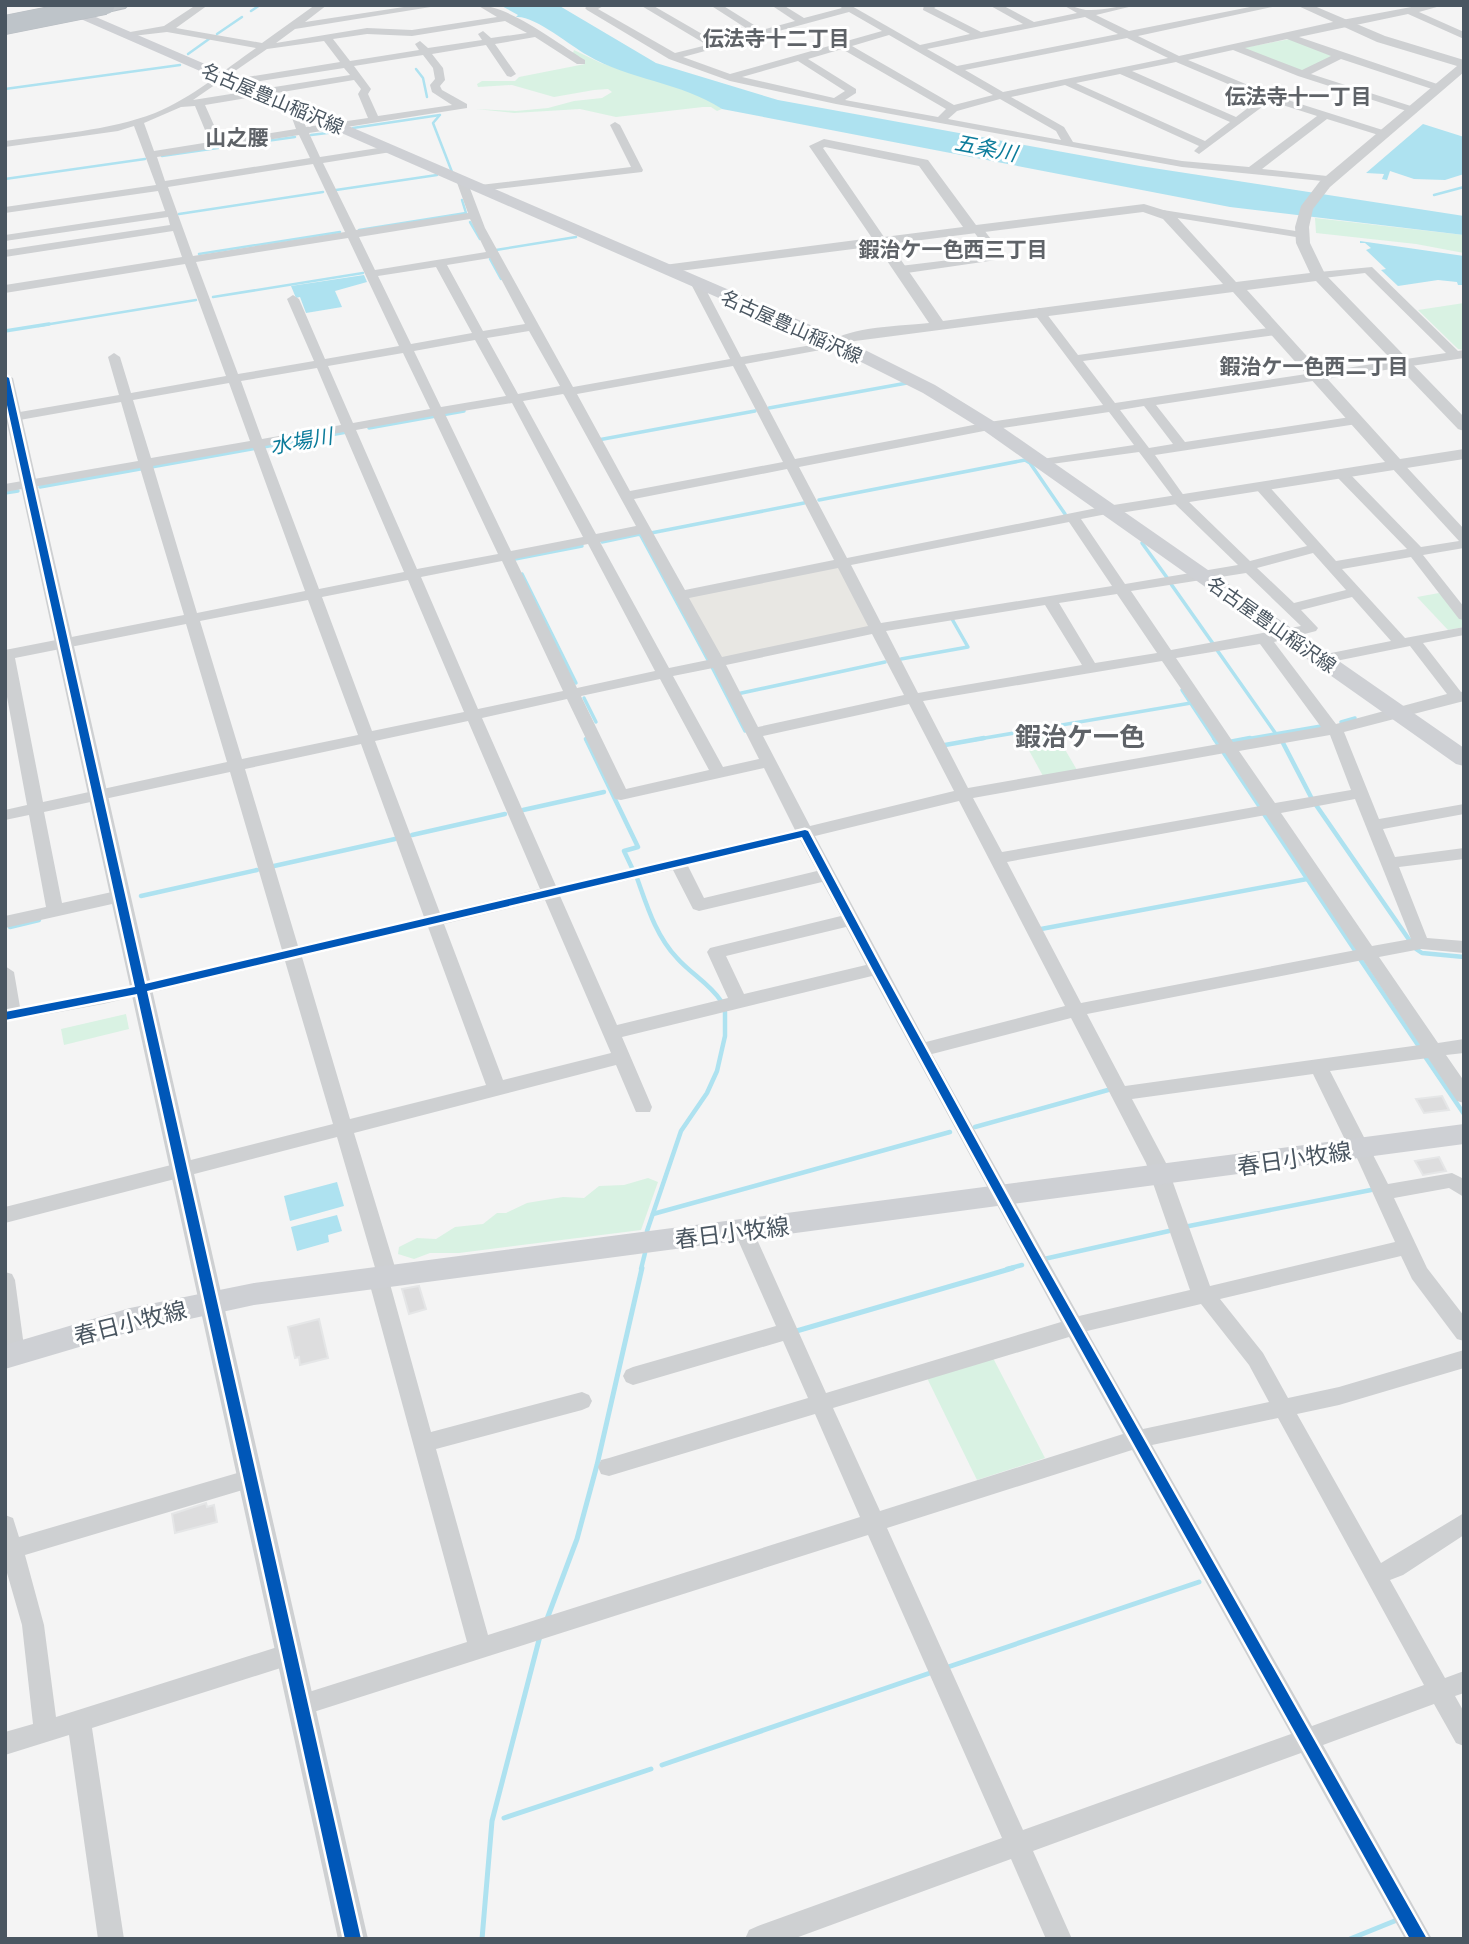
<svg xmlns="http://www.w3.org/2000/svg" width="1469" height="1944" font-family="'Exo 2','Noto Sans JP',sans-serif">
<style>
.commercial{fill:#e8e7e3}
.green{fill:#d9f2e3}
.water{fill:#aee2f0}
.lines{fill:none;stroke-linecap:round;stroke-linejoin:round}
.stream-far3{stroke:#aee2f0;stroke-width:2.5}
.stream-far2{stroke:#aee2f0;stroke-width:3.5}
.stream-far1{stroke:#aee2f0;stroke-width:4.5}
.stream{stroke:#aee2f0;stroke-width:5}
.building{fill:#ddddde;stroke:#e5e6e7;stroke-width:2}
.trunk-casing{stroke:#b9bec3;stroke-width:2}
.minor{fill:#ced0d2;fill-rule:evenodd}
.tertiary{fill:#ced0d2;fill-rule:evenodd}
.secondary{fill:#ced0d4;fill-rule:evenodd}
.trunk{fill:#c4c9cd;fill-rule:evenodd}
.motorway-bridge-casing{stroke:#b9bec3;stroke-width:20;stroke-linecap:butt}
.motorway-bridge{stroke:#bec4c9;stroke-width:19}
.cycleway-casing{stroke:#fff;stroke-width:5}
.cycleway{fill:#0057b8;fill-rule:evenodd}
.labels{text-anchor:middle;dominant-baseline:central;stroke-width:6;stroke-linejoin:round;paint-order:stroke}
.far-street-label{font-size:19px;fill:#4a5661;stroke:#fff}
.far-neighbourhood-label{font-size:21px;font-weight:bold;fill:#5f6368;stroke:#fff}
.far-quarter-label{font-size:21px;font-weight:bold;fill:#5f6368;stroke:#fff}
.far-water-label{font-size:21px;font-style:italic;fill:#0c7c9b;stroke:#fff}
.street-label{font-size:23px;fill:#4a5661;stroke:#fff}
.quarter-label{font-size:26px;font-weight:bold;fill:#5f6368;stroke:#fff}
</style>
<rect width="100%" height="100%" fill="#f4f4f4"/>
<polygon class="commercial" points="840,567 869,624 867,627 718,659 685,596"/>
<g class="green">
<polygon points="1290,39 1335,57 1301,72 1242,48"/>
<polygon points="574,50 601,63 703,96 722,109 717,111 711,107 703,107 616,117 580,109 514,113 476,109 516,111 548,108 574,101 602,98 612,92 608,89 594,90 554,97 512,85 478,87 477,84 482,81 515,81 519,77 585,64 573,53"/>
<polygon points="1315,218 1464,235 1464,253 1416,244 1316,233"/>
<polygon points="1464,303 1464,350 1458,349 1418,310"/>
<polygon points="1439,593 1464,620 1464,627 1448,630 1417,597"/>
<polygon points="1053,729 1077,770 1043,776 1020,734"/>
<polygon points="126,1014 129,1029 64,1045 61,1029"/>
<polygon points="648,1178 658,1182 641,1230 459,1253 430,1253 414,1259 398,1254 399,1247 417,1238 436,1239 455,1227 483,1224 497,1213 506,1213 527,1203 563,1197 584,1198 599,1186 624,1185"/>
<polygon points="993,1358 1045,1458 977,1480 927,1378"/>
</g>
<g class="water">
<path d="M500,5H558L656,63L778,100L1140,166L1464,216V235L1230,207L722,109C681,82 629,80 587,55C571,46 534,15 516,17L518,15Z"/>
<polygon points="1423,124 1464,137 1464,174 1445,180 1414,179 1390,171 1387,180 1382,179 1384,174 1366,173"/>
<polygon points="1360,241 1464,256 1464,285 1458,285 1457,282 1438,280 1398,286 1381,270 1386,269 1366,250 1371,248 1365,243 1360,243"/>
<polygon points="364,275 367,282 335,291 342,307 306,313 300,297 296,298 291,286"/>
<polygon points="337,1182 344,1206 290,1221 284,1196"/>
<polygon points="337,1215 342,1231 328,1235 329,1242 297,1251 291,1227"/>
</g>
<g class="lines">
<g class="stream-far3">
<polyline points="251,11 260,5"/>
<polyline points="217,34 242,17"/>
<polyline points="188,54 209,39"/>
<polyline points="416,69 423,78 427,97"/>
<polyline points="5,89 180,65"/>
<polyline points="439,116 433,123 452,172"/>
<polyline points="353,128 440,115"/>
<polyline points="311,135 335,132"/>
<polyline points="162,156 295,137"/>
<polyline points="5,179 145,159"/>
<polyline points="336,190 437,175"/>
<polyline points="1434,195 1464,187"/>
<polyline points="179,214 323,192"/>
<polyline points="470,222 480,239"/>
<polyline points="359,230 466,213 462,200"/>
<polyline points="496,250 576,237"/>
<polyline points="199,254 340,232"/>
<polyline points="490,259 501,279"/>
<polyline points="213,297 363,273"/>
<polyline points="38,326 196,300"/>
</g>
<g class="stream-far2">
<polyline points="5,331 49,324"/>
<polyline points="769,408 907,383"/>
<polyline points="369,428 464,411"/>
<polyline points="598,440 755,411"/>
<polyline points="40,487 347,432"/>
<polyline points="5,493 18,491"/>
<polyline points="819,500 1025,460 1030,463 1065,514"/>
<polyline points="651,533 804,503"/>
<polyline points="602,542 640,534 708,660"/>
<polyline points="1142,543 1168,579"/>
<polyline points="515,559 582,546"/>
<polyline points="522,574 576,683"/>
<polyline points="1171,584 1214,645"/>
<polyline points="1217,650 1276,734"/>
<polyline points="901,659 968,647 952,619"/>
<polyline points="712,667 745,731"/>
<polyline points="1182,690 1215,740"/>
<polyline points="737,694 885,662"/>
<polyline points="584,698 596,722"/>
<polyline points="1341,722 1355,718"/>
<polyline points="973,740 1191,703"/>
<polyline points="1240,740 1321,726"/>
</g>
<g class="stream-far1">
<polyline points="1214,738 1218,744"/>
<polyline points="586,739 638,847 624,851 633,870"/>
<polyline points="1229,742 1250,738"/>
<polyline points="1283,743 1312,799"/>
<polyline points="945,745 984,738"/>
<polyline points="1224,753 1260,807"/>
<polyline points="1316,805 1410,941"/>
<polyline points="523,810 604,792"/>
<polyline points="1264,814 1356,952"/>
<polyline points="412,835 505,814"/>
<polyline points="274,866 395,839"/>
<path d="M637,878C647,906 656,936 677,958C691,974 709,983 721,1001"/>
<polyline points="141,896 257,870"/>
<polyline points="10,927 39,920"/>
<polyline points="1041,929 1307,879"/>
<polyline points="1416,949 1422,953 1464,957"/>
<polyline points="1360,959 1420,1048"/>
<polyline points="1424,1055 1464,1114"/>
<polyline points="975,1127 1108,1090"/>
<polyline points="653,1214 950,1132"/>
<polyline points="1184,1227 1371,1190"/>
<polyline points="647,1231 681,1131 707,1093 717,1071 725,1036 725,1012"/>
<polyline points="1044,1259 1169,1231"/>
<polyline points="641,1269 645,1253"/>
<polyline points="1007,1269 1022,1265"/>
</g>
<g class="stream">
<polyline points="793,1332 1013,1268"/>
<polyline points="547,1619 577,1539 597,1465 642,1268"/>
<polyline points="948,1667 1199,1582"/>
<polyline points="662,1765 930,1673"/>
<polyline points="504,1818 651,1769"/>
<polyline points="482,1939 492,1821 540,1636"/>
<polyline points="1350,1939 1397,1920"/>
</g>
</g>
<g class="building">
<polygon points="1442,1096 1449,1110 1424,1113 1416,1099"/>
<polygon points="1439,1157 1446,1171 1423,1175 1415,1161"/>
<polygon points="419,1286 426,1309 409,1314 402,1289"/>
<polygon points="319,1319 328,1358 300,1365 299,1357 295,1358 288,1327"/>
<polygon points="206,1503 207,1507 214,1505 217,1522 175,1533 172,1514"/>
</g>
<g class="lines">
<g class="trunk-casing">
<polygon id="trunk" points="97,5 128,5 125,8 77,19 69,14 72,11"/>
</g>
<g class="minor">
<path d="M196,5H208L176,28L262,43L315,5H327L305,22L417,5H443L295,29L276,43L367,28L412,30L497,17L477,5C509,5 557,43 585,60V64H577L535,37L495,44L516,74L511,77L507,76L486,45L432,54L443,68L445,80L440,86L442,90L467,104V108L309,133L320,157L391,146L396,149L391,152L323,163L356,230L468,213L456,180L466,178L485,228L573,387L730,359L691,284L697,280L703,284L741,357L841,340L843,343L837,347L745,364L795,459L989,422L1103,405L1033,312L1039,308L1043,309L1078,355L1276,327L1282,331L1276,335L1083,361L1115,403L1446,353L1365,273L1315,279V273L1319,272L1372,267L1458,351L1464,350V358L1156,405L1185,442L1357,416L1363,420L1357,424L1155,455L1187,500L1250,561L1307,546L1256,489L1254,486L1261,482L1266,483L1336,561L1407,549L1336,476L1334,473L1341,469L1346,470L1421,547L1459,541L1391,467V461H1401L1464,529V548L1423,555L1464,607V620L1459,619L1411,557L1342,569L1405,638L1464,627V635L1423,643L1461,692L1464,691V701L1344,732L1379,819L1464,804V814L1383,829L1395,857L1464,848V859L1399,867L1427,938L1464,941V953L1421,949L1379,957L1438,1043L1464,1039V1053L1446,1055L1464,1081V1103L1457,1101L1428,1058L1330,1071L1388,1184L1452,1173L1464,1179V1197L1449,1188L1394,1198L1427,1268L1464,1316V1341L1457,1339L1412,1279L1401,1256L1220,1299L1263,1353L1288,1398L1339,1387L1464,1350V1368L1339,1405L1297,1414L1381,1563L1464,1513V1535L1403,1575L1390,1580L1445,1678L1464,1671V1693L1455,1696L1464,1712V1746L1456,1743L1434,1704L1323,1745L1432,1939H1405L1301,1753L1033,1851L1072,1939H1046L1011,1859L793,1939H745L749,1930L758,1926L1002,1838L868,1535L301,1716L293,1713L289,1705L293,1697L467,1642L368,1278L371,1272L376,1271L337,1137L5,1223V1207L333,1124L285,961L103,1004L5,1022V966L14,972L20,1007L103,992L282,950L230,772L44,812L62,903L121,890L129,896L121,902L5,928V916L46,907L29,815L5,820V810L27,805L5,686V650L184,615L140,468L5,492V484L138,461L121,402L14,421L8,417L14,413L119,395L108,357L114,353L120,357L131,393L226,376L185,264L5,293V285L182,257L173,231L5,257V250L170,225L168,217L5,241V235L165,211L158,191L5,213V207L156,185L134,126L118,131L5,147V141C55,134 108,131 155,113C192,98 224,70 256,48L167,32L124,37L119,34L164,26ZM505,21L527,33L491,38L483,31L478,34L482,40L428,48L420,41L415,44L419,50L350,61L333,39L367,34L412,36ZM324,41L340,62L235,79L230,82L235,85L344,68L350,75L193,100L267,49ZM423,55L433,68L435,79L430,85L432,92L452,105L378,116L368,94L371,89L354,66ZM354,80L361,89L358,94L368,118L306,127L298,107L293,104L288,107L296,129L221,141L205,105ZM195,106L210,142L154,151L144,123L181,107ZM299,135L310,158L165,181L157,157ZM313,164L345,232L193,256L168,187ZM470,219L486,252L375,270L359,237ZM348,238L399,346L325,359L299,299L293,295L287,299L314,361L238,374L196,262ZM490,258L525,324L483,331L447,265ZM436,267L472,333L411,344L378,276ZM529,331L560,386L518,394L487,338ZM475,340L506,396L441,407L414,351ZM403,353L430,409L353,423L328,366ZM733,366L783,462L630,491L577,394ZM317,368L341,425L262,439L241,381ZM229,383L250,441L151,458L133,400ZM563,394L564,395L636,526L596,534L523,401ZM512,403L583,537L511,551L445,414ZM1144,406L1173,444L1149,448L1120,410ZM1109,412L1134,445L1042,459L1035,463L1037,466L1139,452L1173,497V502L1238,565L1125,584L1081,519L1112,513L1114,510L1107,506L847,558L799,467L989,430ZM433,416L498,554L417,569L356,430ZM344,432L404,572L319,589L265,446ZM253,448L305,591L197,613L153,466ZM787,469L834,560L685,590L634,499ZM1069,522L1112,586L881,623L851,565ZM640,534L708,660L669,668L600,542ZM588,544L655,671L577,688L515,559ZM1313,553L1346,590L1294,603L1257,568ZM502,561L563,691L478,709L421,577ZM838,568L868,626L722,657L689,598ZM1246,573L1301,626L1171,650L1131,591ZM408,580L464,712L372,731L322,597ZM1117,594L1157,653L1095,663L1059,603ZM1352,597L1391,641L1316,656L1314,659L1316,662L1321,664L1410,646L1447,694L1336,724L1274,642L1316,631L1318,628L1301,610ZM308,600L358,735L242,759L200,621ZM1045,605L1082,665L918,693L886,631ZM186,624L227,762L43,802L15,658ZM872,634L904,695L758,727L726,665ZM1260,644L1321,727L1233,742L1176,658ZM1162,661L1219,744L968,788L923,701ZM713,668L759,759L723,767L673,676ZM660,679L709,770L626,789L581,696ZM567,699L615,799L621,800L764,768L795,830L556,886L482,718ZM909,704L954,791L810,826L763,736ZM468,721L540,889L440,913L375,741ZM1330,735L1351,790L1275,803L1239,751ZM361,744L424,917L298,946L245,769ZM1225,753L1260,806L1002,852L973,798ZM1355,799L1411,939L1372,946L1281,813ZM959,801L1065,1006L926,1042L815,836ZM1266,815L1356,950L1081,1003L1007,862ZM800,840L817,871L704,898L688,866ZM673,870L693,909L699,911L822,882L841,916L710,948L707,952L728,998L617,1025L560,896ZM545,900L611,1053L503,1080L444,924ZM428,927L486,1085L350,1119L302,957ZM846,927L866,965L744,994L726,956ZM1363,960L1420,1045L1125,1086L1087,1014ZM872,976L1061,1322L826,1393L751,1226L744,1223L737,1226L734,1231L776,1326L633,1367L626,1370L623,1376L626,1382L633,1385L783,1341L808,1398L609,1458L601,1460L598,1467L601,1474L609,1476L815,1414L860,1517L488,1635L436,1449L582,1410L589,1407L592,1401L589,1395L582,1392L431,1432L390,1284L395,1283L398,1277L354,1133L616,1065L636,1112H650L652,1107L622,1037ZM1071,1018L1146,1163L1190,1290L1079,1316L932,1054ZM1313,1074L1350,1150L1356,1156L1395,1242L1210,1286L1166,1163L1132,1099ZM1201,1304L1249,1365L1269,1402L1143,1429L1087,1331ZM1069,1337L1123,1434L880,1511L833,1408ZM1278,1418L1424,1685L1312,1726L1152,1445ZM1132,1450L1291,1734L1023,1830L887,1528Z"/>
<path d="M589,5H605L598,9L675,53L707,45L640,5H652L716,42L752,32L710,5H722L762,30L795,21L771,5H783L804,18L842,8L838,5H850L920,45L970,34L923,10L924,5H939L934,8L981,32L1023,24L989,5H1002L1034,22L1077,13L1063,5C1073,5 1082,11 1091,10C1106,10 1121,5 1137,5L1096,15L1129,31L1260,5H1281L1138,36L1179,56L1342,20L1422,5H1444L1419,12L1464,32V39L1408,14L1299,37L1443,86V90H1435L1341,59L1311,74L1417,108V112L1413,113L1298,76L1233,50L1188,60L1272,95L1389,132V136L1385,137L1327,119L1262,169L1336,177V181L1332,182L1182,167L836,104L730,81L669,59L587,10L585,8ZM849,12L882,31L730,74L683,57ZM1085,17L1118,34L957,66L927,49ZM889,35L993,95L954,105L852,46ZM1127,38L1168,58L1003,92L965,70ZM1287,39L1331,56L1302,70L1245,48ZM842,49L946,109L938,117L845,100L856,93V89L808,59ZM798,61L845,91L834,98L742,77ZM1176,62L1261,98L1236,117L1132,71ZM1120,74L1230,122L1205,141L1076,83ZM1065,85L1199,146L1194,151L1199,154L1270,101L1317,116L1249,167L1182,161L1073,142L1064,127L1011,97ZM1000,99L1056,131L1061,140L948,119L957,111Z"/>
<polygon points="615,122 620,125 643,170 642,172 480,191 474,188 480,185 631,167 610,125"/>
<polygon points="1163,210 1302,232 1308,235 1302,238 1159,215 1157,213"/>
<polygon points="977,225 981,226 1003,255 1003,259 900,274 894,270 900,266 991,255 971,228"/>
<polygon points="5,1272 12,1274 15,1280 25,1354 22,1360 15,1363 8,1360 5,1355"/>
<polygon points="251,1469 259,1471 262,1478 259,1485 25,1555 44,1625 56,1717 290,1643 298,1646 302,1654 298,1662 290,1665 92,1728 124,1939 98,1939 69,1735 5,1755 5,1732 33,1724 22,1625 5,1566 5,1515 13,1518 19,1537"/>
</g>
<g class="tertiary">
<path d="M1296,5H1312L1385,36L1464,60V72L1330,187L1313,209L1309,227L1310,243L1325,274L1464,417V431L1458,429L1316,281L1247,290L1400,459L1464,449V459L1107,515L1101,513L1099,510L1101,507L1385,462L1233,292L855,341L837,347L832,346L830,343C847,326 905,326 929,323L877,246L664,273L657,269L664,265L872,238L809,146L824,139L928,160L976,225L1144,204L1173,213L1236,282L1310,273L1296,243L1295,227L1301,206L1320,181L1457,66L1377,42ZM825,147L919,166L963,227L884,237L823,148ZM1143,212L1163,219L1223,284L943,321L890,244Z"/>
<polygon points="5,374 13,378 368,1939 338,1939 5,414"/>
</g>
<g class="secondary">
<polygon points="68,5 843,339 935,385 995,422 1464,748 1464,766 1456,764 983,430 923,393 831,347 51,6"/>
<polygon points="1464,1124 1464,1144 254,1305 130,1332 5,1369 5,1345 130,1308 254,1283"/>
</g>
<use href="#trunk" class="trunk"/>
<g class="motorway-bridge-casing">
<polyline id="motorway-bridge" points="5,25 105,5"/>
</g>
<use href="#motorway-bridge" class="motorway-bridge"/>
<g class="cycleway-casing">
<path id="cycleway" d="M5,376L9,378L145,984L805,830L808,831L884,973L1035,1247L1427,1939H1410C1207,1572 998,1208 802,837L147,991L361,1939H345L137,994L5,1020V1012L135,987L5,396Z"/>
</g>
<use href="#cycleway" class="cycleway"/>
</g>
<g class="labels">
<g class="far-street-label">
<text transform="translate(273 98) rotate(23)">名古屋豊山稲沢線</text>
<text transform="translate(792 326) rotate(24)">名古屋豊山稲沢線</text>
<text transform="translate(1272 624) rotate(35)">名古屋豊山稲沢線</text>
</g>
<g class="far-neighbourhood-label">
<text x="776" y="37">伝法寺十二丁目</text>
<text x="1298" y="95">伝法寺十一丁目</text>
<text x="953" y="248">鍜治ケ一色西三丁目</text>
<text x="1314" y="365">鍜治ケ一色西二丁目</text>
</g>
<g class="far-quarter-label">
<text x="237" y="136">山之腰</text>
</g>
<g class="far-water-label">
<text transform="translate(986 147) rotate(11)">五条川</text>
<text transform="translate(301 440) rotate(-10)">水場川</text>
</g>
<g class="street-label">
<text transform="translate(1294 1158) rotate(-8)">春日小牧線</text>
<text transform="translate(732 1232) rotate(-7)">春日小牧線</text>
<text transform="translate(130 1322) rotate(-14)">春日小牧線</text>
</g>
<g class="quarter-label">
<text x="1080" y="735">鍜治ケ一色</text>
</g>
</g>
<rect width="1469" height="1944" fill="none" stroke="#4a5661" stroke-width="14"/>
</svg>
